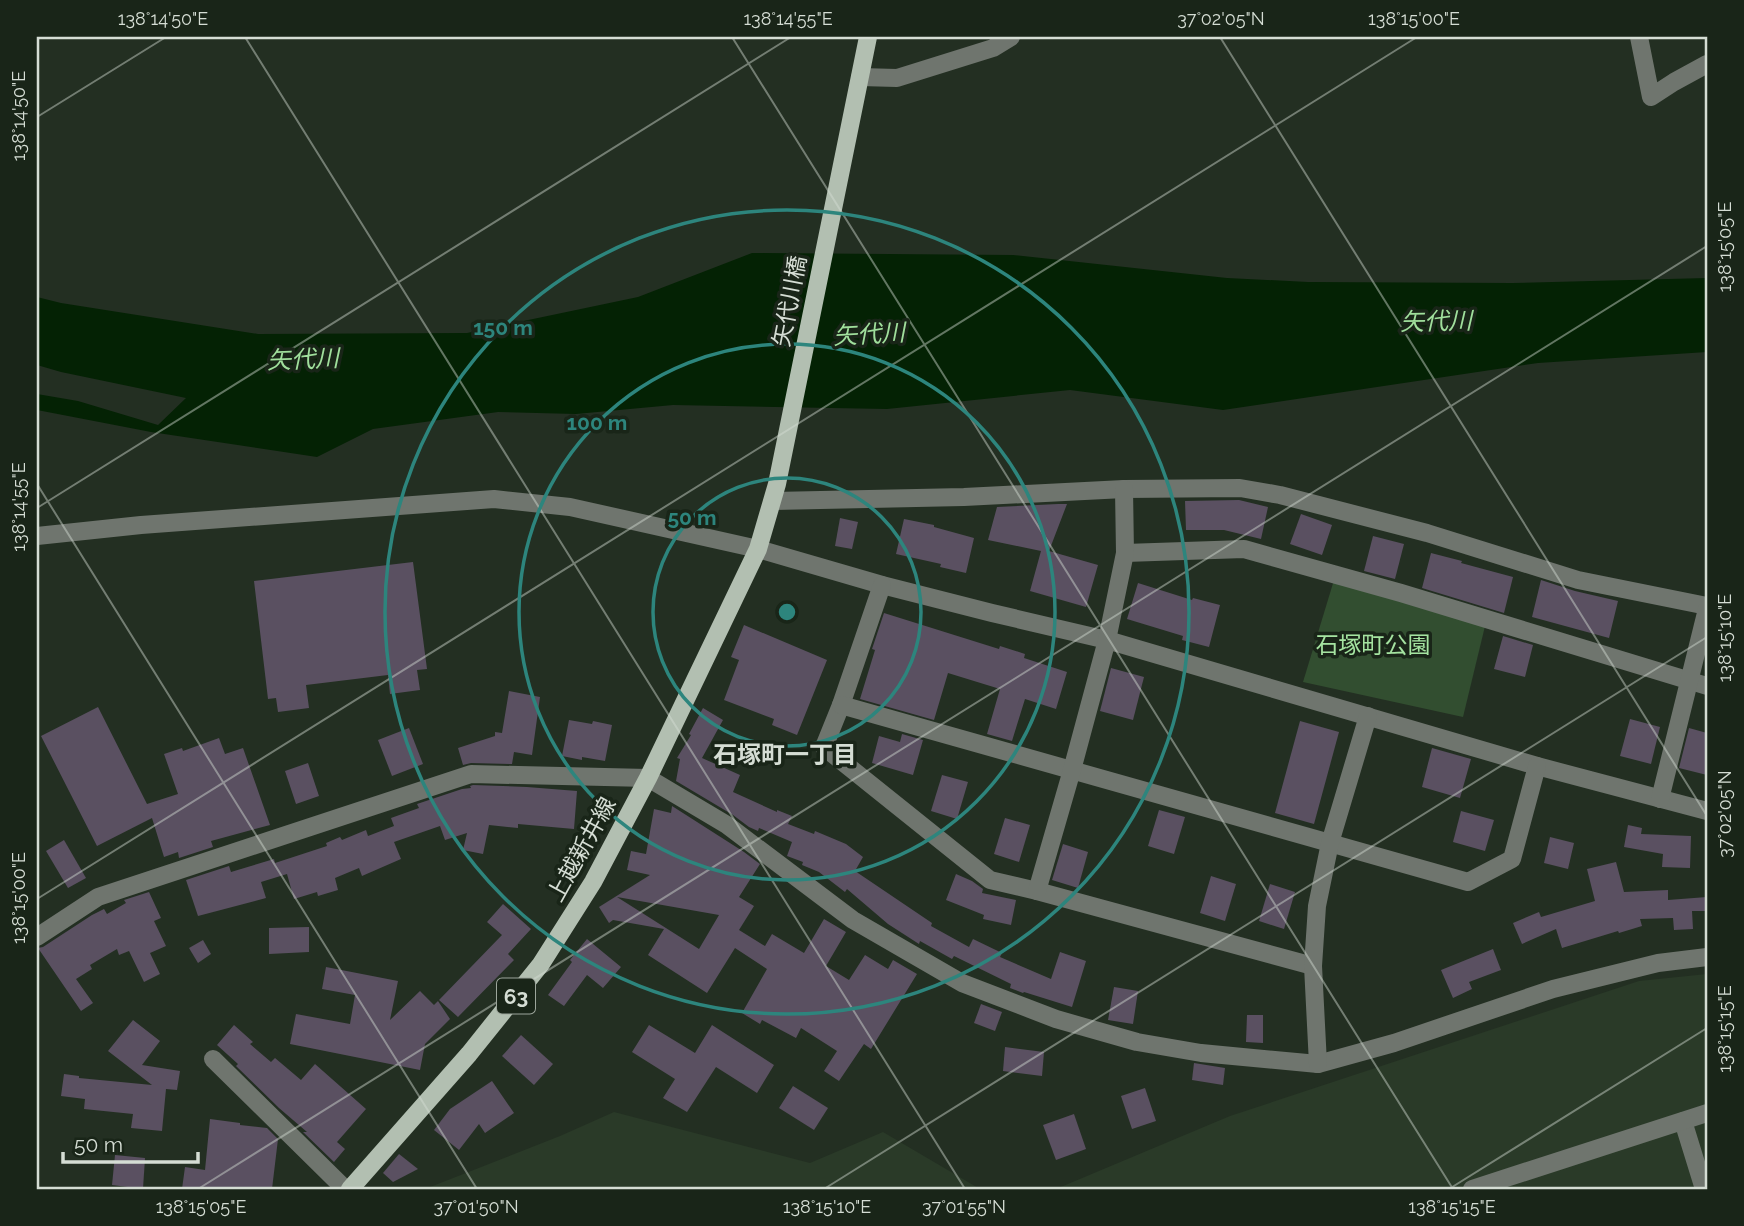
<svg xmlns="http://www.w3.org/2000/svg" width="1744" height="1226" font-family="Raleway,'Noto Sans JP',sans-serif">
<style>
.built{fill:#2a3a28}
.green{fill:#324e30}
.water{fill:#042204}
.building{fill:#5a5061;fill-rule:evenodd}
.lines{fill:none;stroke-linecap:round;stroke-linejoin:round}
.minor{stroke:#6f756e;stroke-width:18}
.major{stroke:#b2bfb1;stroke-width:18}
.ticks{fill:none;stroke:#d5ddd4;stroke-width:2;stroke-opacity:0.45}
.ring{fill:none;stroke:#2d857d;stroke-width:3.5}
.labels{text-anchor:middle;dominant-baseline:central;stroke-width:7;stroke-linejoin:round;paint-order:stroke}
.shield{fill:#192518;stroke:#9da69c;stroke-width:2}
.shield-label{font-size:21px;font-weight:bold;fill:#d5ddd4}
.street-label{font-size:23px;fill:#d5ddd4;stroke:#192518}
.park-label{font-size:23px;fill:#a5e4a1;stroke:#192518}
.water-label{font-size:24px;font-style:italic;fill:#a0df9c;stroke:#192518}
.neighbourhood-label{font-size:24px;font-weight:bold;fill:#d5ddd4;stroke:#192518}
.centre{fill:#2d857d;stroke:#192518;stroke-width:3.5}
.ring-label{font-size:21px;text-anchor:middle;font-weight:bold;fill:#2d857d;stroke:#192518;stroke-width:7;stroke-linejoin:round;paint-order:stroke}
.neatline{fill:none;stroke:#d5ddd4;stroke-width:2.5}
.ticks-label{font-size:18px;text-anchor:middle;fill:#d5ddd4}
</style>
<rect width="100%" height="100%" fill="#232f22"/>
<g class="built">
<polygon points="1707,974 1707,1189 1056,1189 1230,1116 1639,981"/>
<polygon points="614,1112 810,1163 883,1132 980,1189 425,1189 560,1136"/>
</g>
<polygon class="green" points="1334,580 1486,622 1463,717 1303,682"/>
<polygon class="water" points="752,253 1013,255 1227,278 1308,282 1512,283 1707,278 1707,352 1538,363 1223,410 1070,390 887,409 673,405 576,414 498,412 373,429 317,457 151,432 37,410 37,394 78,401 158,425 186,398 61,372 37,365 37,297 61,303 258,334 467,333 638,297"/>
<g class="building">
<polygon points="1239,500 1268,507 1261,539 1224,530 1186,530 1185,501"/>
<polygon points="1058,504 1067,504 1049,551 1098,565 1086,607 1030,591 1041,551 988,540 997,507"/>
<polygon points="1301,514 1332,525 1322,555 1290,544"/>
<polygon points="840,518 858,522 852,549 835,546"/>
<polygon points="904,519 934,525 934,527 974,538 966,573 940,567 941,564 896,554"/>
<polygon points="1373,536 1404,544 1395,579 1364,571"/>
<polygon points="1431,553 1462,561 1461,563 1513,577 1504,613 1422,588"/>
<polygon points="413,562 427,669 417,670 420,690 390,694 388,675 306,685 309,708 278,712 276,698 268,699 254,581"/>
<polygon points="1541,580 1575,591 1618,601 1609,638 1532,617"/>
<polygon points="1138,583 1192,600 1193,598 1220,605 1209,647 1182,640 1183,636 1127,619"/>
<polygon points="884,613 999,649 1000,646 1025,654 1024,658 1067,672 1056,709 1025,699 1012,741 987,734 1000,689 948,673 934,720 860,699 875,650 872,649"/>
<polygon points="744,625 827,660 797,735 772,725 774,719 724,700 739,660 731,657"/>
<polygon points="1503,636 1533,645 1525,677 1494,669"/>
<polygon points="1111,668 1144,677 1133,720 1100,711"/>
<polygon points="509,691 540,697 532,755 514,752 512,764 471,763 463,765 458,748 495,736 495,732 502,733"/>
<polygon points="98,707 147,804 178,794 164,754 182,748 183,751 219,738 225,754 243,748 270,825 211,841 213,847 179,858 178,852 164,857 152,818 97,846 41,736"/>
<polygon points="703,708 723,720 702,758 740,775 733,792 777,812 777,810 792,816 788,824 814,834 815,831 846,844 863,857 855,871 932,923 931,926 969,947 973,939 1002,953 1000,957 1051,979 1060,952 1086,961 1072,1007 1024,992 1023,993 1010,988 1011,984 954,956 952,959 920,941 919,944 888,924 847,889 845,892 819,872 802,865 803,862 787,856 792,842 759,828 758,831 749,827 733,815 676,781 680,759 677,758 691,735 689,734"/>
<polygon points="1630,719 1660,727 1651,764 1620,756"/>
<polygon points="569,720 592,724 593,721 612,725 605,761 582,757 582,760 562,756"/>
<polygon points="1300,721 1339,732 1314,824 1275,813"/>
<polygon points="409,728 423,764 392,776 378,740"/>
<polygon points="1689,728 1707,733 1707,775 1679,768"/>
<polygon points="902,734 923,740 913,775 872,763 879,736 900,742"/>
<polygon points="1432,748 1471,759 1460,798 1422,787"/>
<polygon points="308,763 319,796 296,804 285,771"/>
<polygon points="942,775 968,782 957,819 931,811"/>
<polygon points="473,785 527,787 577,791 574,829 518,824 518,828 489,825 483,854 463,850 467,833 445,840 440,826 394,842 401,859 362,876 359,868 335,878 338,890 318,896 317,892 294,899 287,874 261,882 266,898 198,916 186,880 229,866 231,872 274,859 275,863 327,846 326,843 340,837 342,840 366,830 368,836 394,826 391,818 419,808 417,804 462,789 471,788 470,786"/>
<path d="M672,806L744,852L760,864L739,897L754,906L739,930L765,946L772,934L804,953L824,919L846,932L826,966L849,980L865,955L888,969L893,960L917,974L871,1049L864,1044L839,1081L824,1071L837,1051L801,1028L796,1038L762,1020L760,1024L742,1013L767,969L735,948L707,993L648,955L664,929L613,920L609,923L599,907L650,875L627,870L631,851L646,854L654,809L671,813ZM617,897L719,915L699,949Z"/>
<polygon points="1159,810 1185,817 1174,854 1148,846"/>
<polygon points="1461,811 1494,820 1485,851 1453,842"/>
<polygon points="1005,818 1030,825 1019,862 994,854"/>
<polygon points="1628,825 1642,828 1641,834 1691,836 1690,868 1662,867 1663,854 1624,847"/>
<polygon points="1550,837 1574,843 1568,869 1544,863"/>
<polygon points="64,840 86,878 68,888 46,851"/>
<polygon points="1063,844 1088,852 1078,888 1052,880"/>
<polygon points="1616,862 1624,892 1668,890 1668,900 1707,897 1707,911 1692,911 1693,929 1674,930 1673,918 1640,919 1642,926 1619,933 1618,931 1562,948 1556,929 1522,944 1513,923 1539,912 1541,917 1595,901 1587,869"/>
<polygon points="956,874 972,881 983,889 982,893 1016,900 1011,925 983,919 984,915 946,900"/>
<polygon points="1211,876 1236,884 1225,921 1200,913"/>
<polygon points="1270,884 1295,892 1284,929 1259,921"/>
<polygon points="149,892 161,918 154,921 166,946 150,953 160,974 144,982 129,951 119,955 117,949 90,965 92,969 76,979 93,1003 81,1011 38,948 43,947 92,915 104,909 107,914 126,903 124,900"/>
<polygon points="503,904 531,929 508,954 514,960 458,1017 439,1000 502,935 487,922"/>
<polygon points="309,927 309,952 269,954 269,928"/>
<polygon points="587,939 621,967 603,988 587,975 564,1006 548,995 572,962 570,960"/>
<polygon points="203,940 211,954 198,963 189,948"/>
<polygon points="1493,949 1501,970 1469,982 1472,989 1453,998 1441,970"/>
<polygon points="326,967 398,981 390,1020 420,991 434,1005 438,1001 450,1019 425,1044 420,1070 290,1044 296,1014 350,1024 355,995 322,989"/>
<polygon points="1114,987 1138,991 1133,1024 1108,1020"/>
<polygon points="981,1004 1002,1012 995,1031 974,1023"/>
<polygon points="1247,1015 1263,1015 1263,1043 1246,1042"/>
<polygon points="133,1020 160,1041 142,1065 180,1071 177,1090 166,1089 162,1131 131,1128 133,1114 84,1109 85,1099 61,1096 64,1074 79,1076 79,1078 152,1085 108,1051"/>
<polygon points="234,1025 253,1042 250,1044 271,1062 275,1058 301,1080 315,1064 366,1109 337,1142 345,1149 334,1162 303,1132 307,1132 279,1108 236,1066 238,1064 217,1045"/>
<polygon points="649,1025 695,1053 712,1025 774,1065 757,1093 716,1067 687,1112 663,1098 675,1079 632,1052"/>
<polygon points="521,1035 553,1064 534,1085 502,1056"/>
<polygon points="1005,1047 1044,1052 1042,1076 1003,1071"/>
<polygon points="1194,1063 1225,1068 1223,1085 1192,1080"/>
<polygon points="492,1081 514,1113 485,1133 479,1124 459,1150 434,1130 450,1109"/>
<polygon points="793,1086 828,1108 814,1130 779,1108"/>
<polygon points="1145,1088 1156,1121 1132,1129 1121,1096"/>
<polygon points="1074,1114 1086,1149 1056,1160 1043,1125"/>
<polygon points="210,1119 240,1123 240,1125 267,1128 278,1139 272,1189 182,1189 185,1167 205,1170"/>
<polygon points="399,1154 418,1169 393,1182 383,1173"/>
<polygon points="115,1155 145,1158 143,1189 112,1185"/>
</g>
<g class="lines">
<g class="minor">
<polyline points="1639,37 1651,97 1674,82 1707,64"/>
<polyline points="860,77 897,78 993,48 1011,37"/>
<polyline points="773,501 964,497 1124,489 1240,488 1280,495 1427,533 1578,580 1707,606"/>
<polyline points="37,536 141,525 494,499 570,507 758,549 882,585 992,613 1107,640 1537,766 1707,811"/>
<polyline points="1125,553 1244,549 1401,593 1707,686"/>
<polyline points="882,585 841,705 824,747 990,880 1037,891 1313,966"/>
<polyline points="841,705 1468,882 1512,859 1537,766"/>
<polyline points="1660,799 1707,609"/>
<polyline points="1037,891 1072,770 1107,640 1125,553 1124,489"/>
<polyline points="37,937 98,897 471,774 648,778 727,825 853,920 962,983 1056,1019 1137,1042 1201,1053 1318,1064 1394,1043 1553,989 1658,963 1707,957"/>
<polyline points="213,1059 345,1189"/>
<polyline points="1318,1064 1313,966 1317,906 1330,843 1368,716"/>
<polyline points="1683,1121 1704,1189"/>
<polyline points="1472,1189 1707,1113"/>
</g>
<polyline class="major" points="350,1189 469,1054 541,964 593,882 648,778 758,549 777,484 868,37"/>
</g>
<path class="ticks" d="M245,37L965,1189M732,37L1453,1189M1220,37L1707,816M37,117L166,37M37,484L477,1189M37,508L791,37M37,899L1417,37M198,1189L1707,246M824,1189L1707,637M1449,1189L1707,1028"/>
<g class="ring">
<circle cx="787" cy="612" r="134"/>
<circle cx="787" cy="612" r="268"/>
<circle cx="787" cy="612" r="402"/>
</g>
<g class="labels">
<rect class="shield" x="497" y="978.5" width="38" height="35" rx="5"/>
<g class="shield-label">
<text x="516" y="996">63</text>
</g>
<g class="street-label">
<text transform="translate(789 301) rotate(-79)">矢代川橋</text>
<text transform="translate(581 849) rotate(-61)">上越新井線</text>
</g>
<g class="park-label">
<text x="1373" y="644">石塚町公園</text>
</g>
<g class="water-label">
<text transform="translate(1436 321) rotate(-1)">矢代川</text>
<text transform="translate(869 334) rotate(-3)">矢代川</text>
<text transform="translate(303 359) rotate(-2)">矢代川</text>
</g>
<g class="neighbourhood-label">
<text x="785" y="754">石塚町一丁目</text>
</g>
</g>
<circle cx="787" cy="612" r="10" class="centre"/>
<g class="ring-label">
<text x="503" y="335">150 m</text>
<text x="597" y="430">100 m</text>
<text x="692" y="525">50 m</text>
</g>
<rect width="1744" height="1226" fill="none" stroke="#192518" stroke-width="77"/>
<path d="M63 1152v10h135v-10" fill="none" stroke="#d5ddd4" stroke-width="3.5"/>
<text x="74" y="1152" font-size="21" fill="#d5ddd4" stroke="#192518" stroke-width="5" paint-order="stroke">50 m</text>
<rect x="38" y="38" width="1668" height="1150" class="neatline"/>
<g class="ticks-label">
<text x="163" y="25">138°14'50"E</text>
<text x="788" y="25">138°14'55"E</text>
<text x="1221" y="25">37°02'05"N</text>
<text x="1414" y="25">138°15'00"E</text>
<text transform="translate(19 116) rotate(-90)" y="6">138°14'50"E</text>
<text transform="translate(1725 247) rotate(-90)" y="6">138°15'05"E</text>
<text transform="translate(19 507) rotate(-90)" y="6">138°14'55"E</text>
<text transform="translate(1725 638) rotate(-90)" y="6">138°15'10"E</text>
<text transform="translate(1725 814) rotate(-90)" y="6">37°02'05"N</text>
<text transform="translate(19 898) rotate(-90)" y="6">138°15'00"E</text>
<text transform="translate(1725 1029) rotate(-90)" y="6">138°15'15"E</text>
<text x="201" y="1213">138°15'05"E</text>
<text x="476" y="1213">37°01'50"N</text>
<text x="827" y="1213">138°15'10"E</text>
<text x="964" y="1213">37°01'55"N</text>
<text x="1452" y="1213">138°15'15"E</text>
</g>
</svg>
